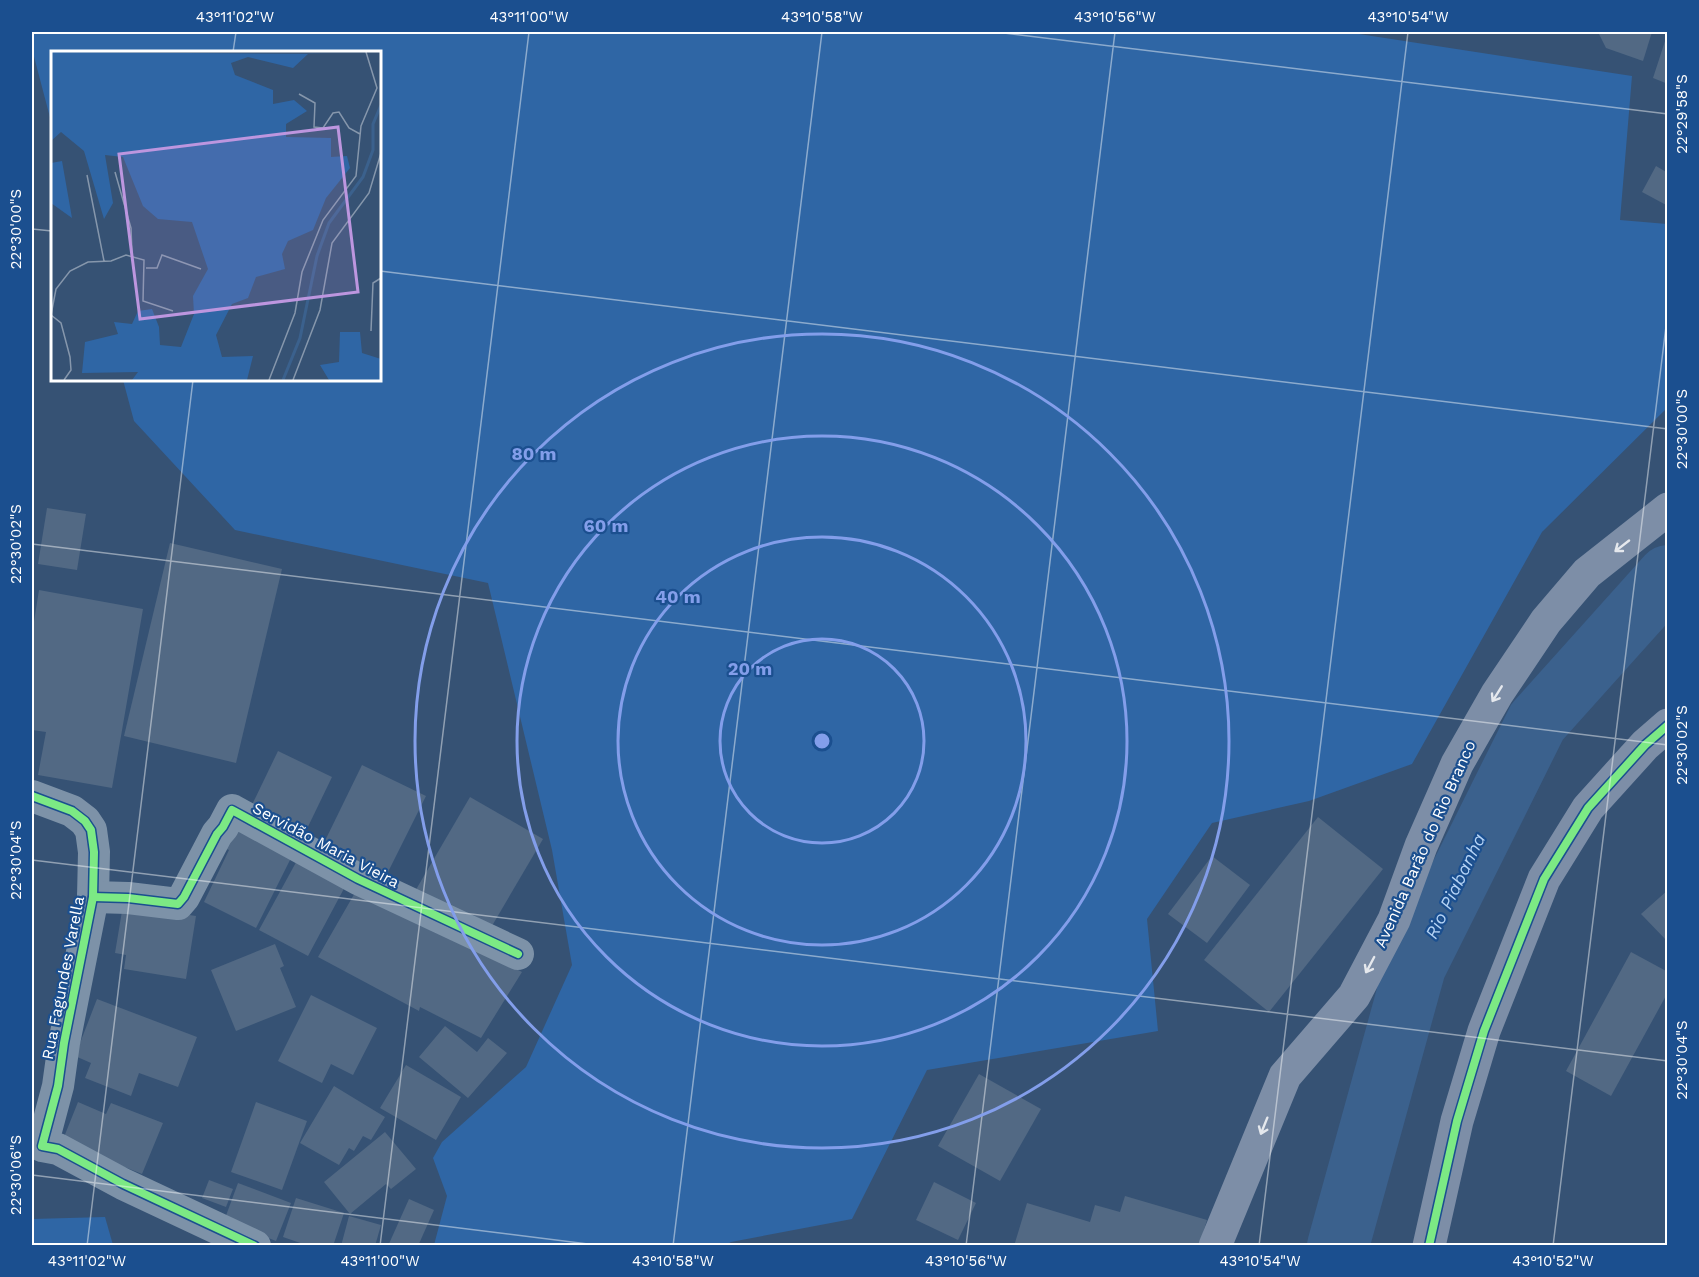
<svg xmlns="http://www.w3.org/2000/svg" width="1699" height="1277" font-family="'Work Sans',sans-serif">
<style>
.green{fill:#2f66a5}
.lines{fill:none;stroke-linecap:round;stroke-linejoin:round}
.river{stroke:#3b618d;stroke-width:62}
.building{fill:#526984}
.street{stroke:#7d92a8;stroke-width:32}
.primary{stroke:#7d8ea7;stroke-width:33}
.cycleway-casing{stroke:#1b4f8f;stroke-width:11}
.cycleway{stroke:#7ce984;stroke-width:8}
.oneway{stroke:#e5e8ed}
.ticks{fill:none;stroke:#fff;stroke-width:1.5;stroke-opacity:0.45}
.ring{fill:none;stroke:#839eea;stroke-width:3}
.labels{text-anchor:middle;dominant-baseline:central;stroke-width:4.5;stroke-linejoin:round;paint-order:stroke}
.street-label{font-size:16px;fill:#fff;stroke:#1b4f8f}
.water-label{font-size:18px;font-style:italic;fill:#b5d3f5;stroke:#1b4f8f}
.inset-river{fill:none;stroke:#3b618d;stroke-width:3}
.inset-road{fill:none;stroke:#8697ac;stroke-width:1.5}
.view{fill:#bd96df;fill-opacity:0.15;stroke:#bd96df;stroke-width:3}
.inset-edge{fill:none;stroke:#fff;stroke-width:3}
.centre{fill:#839eea;stroke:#1b4f8f;stroke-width:3}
.ring-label{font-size:18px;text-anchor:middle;font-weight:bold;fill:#839eea;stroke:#1b4f8f;stroke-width:4.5;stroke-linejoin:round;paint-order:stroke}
.neatline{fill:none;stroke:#fff;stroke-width:2}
.ticks-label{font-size:15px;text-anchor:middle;fill:#fff}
</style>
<rect width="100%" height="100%" fill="#365274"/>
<g class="green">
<polygon points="32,32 1346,32 1632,76 1620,220 1667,224 1667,408 1542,532 1412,764 1309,801 1212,823 1147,919 1158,1031 927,1070 852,1219 731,1242 726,1245 434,1245 447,1196 433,1158 442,1142 526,1067 572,965 552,850 488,583 235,530 134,421 123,380 380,380 380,52 52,52 52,125 32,49"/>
<polygon points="105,1217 113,1245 32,1245 32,1219"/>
</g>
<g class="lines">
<polyline class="river" points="1338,1246 1415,967 1537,722 1668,576"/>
</g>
<g class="building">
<polygon points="1598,32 1652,32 1643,61 1606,48"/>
<polygon points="1667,35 1668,35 1668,84 1653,78"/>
<polygon points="1656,166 1668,173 1668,206 1642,192"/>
<polygon points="47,508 86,514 77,570 38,564"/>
<polygon points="170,543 282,569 236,763 124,736"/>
<polygon points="39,590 143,609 112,788 38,775 46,732 32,730 32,634"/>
<polygon points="278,751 332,777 303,837 249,811"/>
<polygon points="362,765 426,796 384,880 321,849"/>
<polygon points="470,797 543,839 486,936 414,893"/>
<polygon points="1318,817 1383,869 1269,1012 1204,960"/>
<polygon points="235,820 295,850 256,928 204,902 229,850 221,847"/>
<polygon points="300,855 348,881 308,956 259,930"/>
<polygon points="1212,856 1250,885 1207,943 1168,914"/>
<polygon points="360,884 404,910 522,972 481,1038 420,1007 419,1011 318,957"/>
<polygon points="1668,890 1668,942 1641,914"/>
<polygon points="123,905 196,916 186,979 124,969 126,955 115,953"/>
<polygon points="275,944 284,966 280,968 296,1007 236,1031 211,970"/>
<polygon points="1631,952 1668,972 1668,992 1611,1096 1566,1071"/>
<polygon points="311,995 377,1028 353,1075 331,1064 322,1083 278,1061"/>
<polygon points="97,999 197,1037 178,1087 139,1073 131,1096 85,1078 91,1063 75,1056"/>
<polygon points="445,1026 477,1052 488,1038 507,1053 468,1098 419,1057"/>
<polygon points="406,1065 461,1097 436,1140 380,1108"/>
<polygon points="979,1074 1041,1109 1000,1181 938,1146"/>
<polygon points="334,1086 385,1117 371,1140 363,1136 354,1151 349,1148 339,1165 300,1143"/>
<polygon points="78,1102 106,1114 111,1103 163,1123 142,1174 62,1142"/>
<polygon points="256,1102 307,1121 282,1190 231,1172"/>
<polygon points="385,1132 416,1169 391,1189 386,1184 350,1214 324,1182"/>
<polygon points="209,1180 233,1189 226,1207 202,1198"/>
<polygon points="934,1182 976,1203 958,1240 916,1220"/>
<polygon points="238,1183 291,1203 276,1241 224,1221"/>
<polygon points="1125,1196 1207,1220 1199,1246 1014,1246 1027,1203 1090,1222 1095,1205 1120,1212"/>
<polygon points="296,1198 344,1213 333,1246 309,1246 283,1237"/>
<polygon points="409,1199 434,1210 418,1246 388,1246"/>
<polygon points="349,1216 381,1225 375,1246 341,1246"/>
</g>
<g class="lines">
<g class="street">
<polyline points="32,796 72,811 85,821 91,830 94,852 93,897 64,1043 58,1086 42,1146 58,1149 123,1184 255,1246"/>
<polyline points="93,897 128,898 178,904 184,897 217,834 223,827 232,810 358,879 518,954"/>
</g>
<g class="primary">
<polyline points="1215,1246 1285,1076 1354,996 1394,920 1421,846 1457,764 1497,694 1546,621 1587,573 1668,509"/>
<polyline points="1429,1246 1457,1121 1484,1031 1544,879 1588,808 1645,745 1668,725"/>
</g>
<g class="cycleway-casing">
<g id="cycleway">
<polyline points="32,796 72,811 85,821 91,830 94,852 93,897 64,1043 58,1086 42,1146 58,1149 123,1184 255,1246"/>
<polyline points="93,897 128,898 178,904 184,897 217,834 223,827 232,810 358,879 518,954"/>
<polyline points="1429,1246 1457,1121 1484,1031 1544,879 1588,808 1645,745 1668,725"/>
</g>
</g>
<use href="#cycleway" class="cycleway"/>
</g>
<defs><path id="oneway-shaft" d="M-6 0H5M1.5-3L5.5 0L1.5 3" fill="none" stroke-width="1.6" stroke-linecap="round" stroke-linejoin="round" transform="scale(1.5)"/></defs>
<g class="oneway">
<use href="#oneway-shaft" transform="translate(1622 546) rotate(142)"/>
<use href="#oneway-shaft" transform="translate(1497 694) rotate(122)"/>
<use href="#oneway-shaft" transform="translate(1370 965) rotate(118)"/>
<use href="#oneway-shaft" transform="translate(1264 1126) rotate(112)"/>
</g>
<path class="ticks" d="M996,32L1668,114M233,52L236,32M32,229L52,231M380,271L1668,429M32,544L1668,745M32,860L1668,1061M32,1175L604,1246M87,1246L193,380M380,1246L529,32M673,1246L822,32M966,1246L1115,32M1259,1246L1408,32M1553,1246L1668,310"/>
<g class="ring">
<circle cx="822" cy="741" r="102"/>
<circle cx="822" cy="741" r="204"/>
<circle cx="822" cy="741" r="305"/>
<circle cx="822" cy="741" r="407"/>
</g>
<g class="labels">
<g class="street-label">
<text transform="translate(1425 844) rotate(-66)">Avenida Barão do Rio Branco</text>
<text transform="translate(326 845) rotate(28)">Servidão Maria Vieira</text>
<text transform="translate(63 978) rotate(-79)">Rua Fagundes Varella</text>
</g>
<g class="water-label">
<text transform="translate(1455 886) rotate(-64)">Rio Piabanha</text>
</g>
</g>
<g transform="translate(51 51)">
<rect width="330" height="330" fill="#365274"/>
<path d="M0,1L281,3H257L242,17L197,6L180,12L184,24L222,39V53L243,49L256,60L235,73V86L280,87V106L296,105L299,117L275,147L262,179L237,190L231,203L234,218L205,226L197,247L181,253L165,284L171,306L202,305L196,329H81L87,321L31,322L34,291L67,283L63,271L81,273L87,260L101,258L108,276L109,294L130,296L143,263L142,245L157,218L141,171L107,168L92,155L72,106L54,104L62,152L53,168L33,100L10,81L0,90ZM11,110L21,167L0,152V112ZM289,281H309L311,302L330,308V329H278L269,314L288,311Z" fill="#2f66a5"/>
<path class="inset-river" d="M232,329L249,287L266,205L278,172L312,126L322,99V73L330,54"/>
<path class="inset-road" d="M248,43L264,52L263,76L272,77L282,62L288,61L298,77L309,83M64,121L80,177L81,204M36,124L53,210M95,217H106L111,204L150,218M0,264L5,238L19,220L37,211L60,210L75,204L93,209L92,250L122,260M0,264L10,272L19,306L20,319L13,329M320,280L322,232L330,227M218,329L244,262L251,221L272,169L305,125L310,75L326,37L315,1M242,329L269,259L281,192L318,142L330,102"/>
<path class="view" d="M287,76L307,241L89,268L68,103Z"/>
<rect width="330" height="330" class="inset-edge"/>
</g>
<circle cx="822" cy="741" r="9" class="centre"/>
<g class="ring-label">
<text x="534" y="460">80 m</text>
<text x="606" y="532">60 m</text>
<text x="678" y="603">40 m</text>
<text x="750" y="675">20 m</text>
</g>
<rect width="1699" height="1277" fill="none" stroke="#1b4f8f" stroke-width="66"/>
<rect x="33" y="33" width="1633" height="1211" class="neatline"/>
<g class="ticks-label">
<text x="235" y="22">43°11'02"W</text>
<text x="529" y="22">43°11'00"W</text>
<text x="822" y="22">43°10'58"W</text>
<text x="1115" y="22">43°10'56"W</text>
<text x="1408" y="22">43°10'54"W</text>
<text transform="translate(1682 114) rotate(-90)" y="5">22°29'58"S</text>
<text transform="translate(16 229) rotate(-90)" y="5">22°30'00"S</text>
<text transform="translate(1682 429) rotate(-90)" y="5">22°30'00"S</text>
<text transform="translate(16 544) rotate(-90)" y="5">22°30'02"S</text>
<text transform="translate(1682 745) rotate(-90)" y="5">22°30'02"S</text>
<text transform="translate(16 860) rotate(-90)" y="5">22°30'04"S</text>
<text transform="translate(1682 1060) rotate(-90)" y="5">22°30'04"S</text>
<text transform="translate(16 1175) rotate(-90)" y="5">22°30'06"S</text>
<text x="87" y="1266">43°11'02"W</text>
<text x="380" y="1266">43°11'00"W</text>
<text x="673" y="1266">43°10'58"W</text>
<text x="966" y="1266">43°10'56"W</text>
<text x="1260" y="1266">43°10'54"W</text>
<text x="1553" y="1266">43°10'52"W</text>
</g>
</svg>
